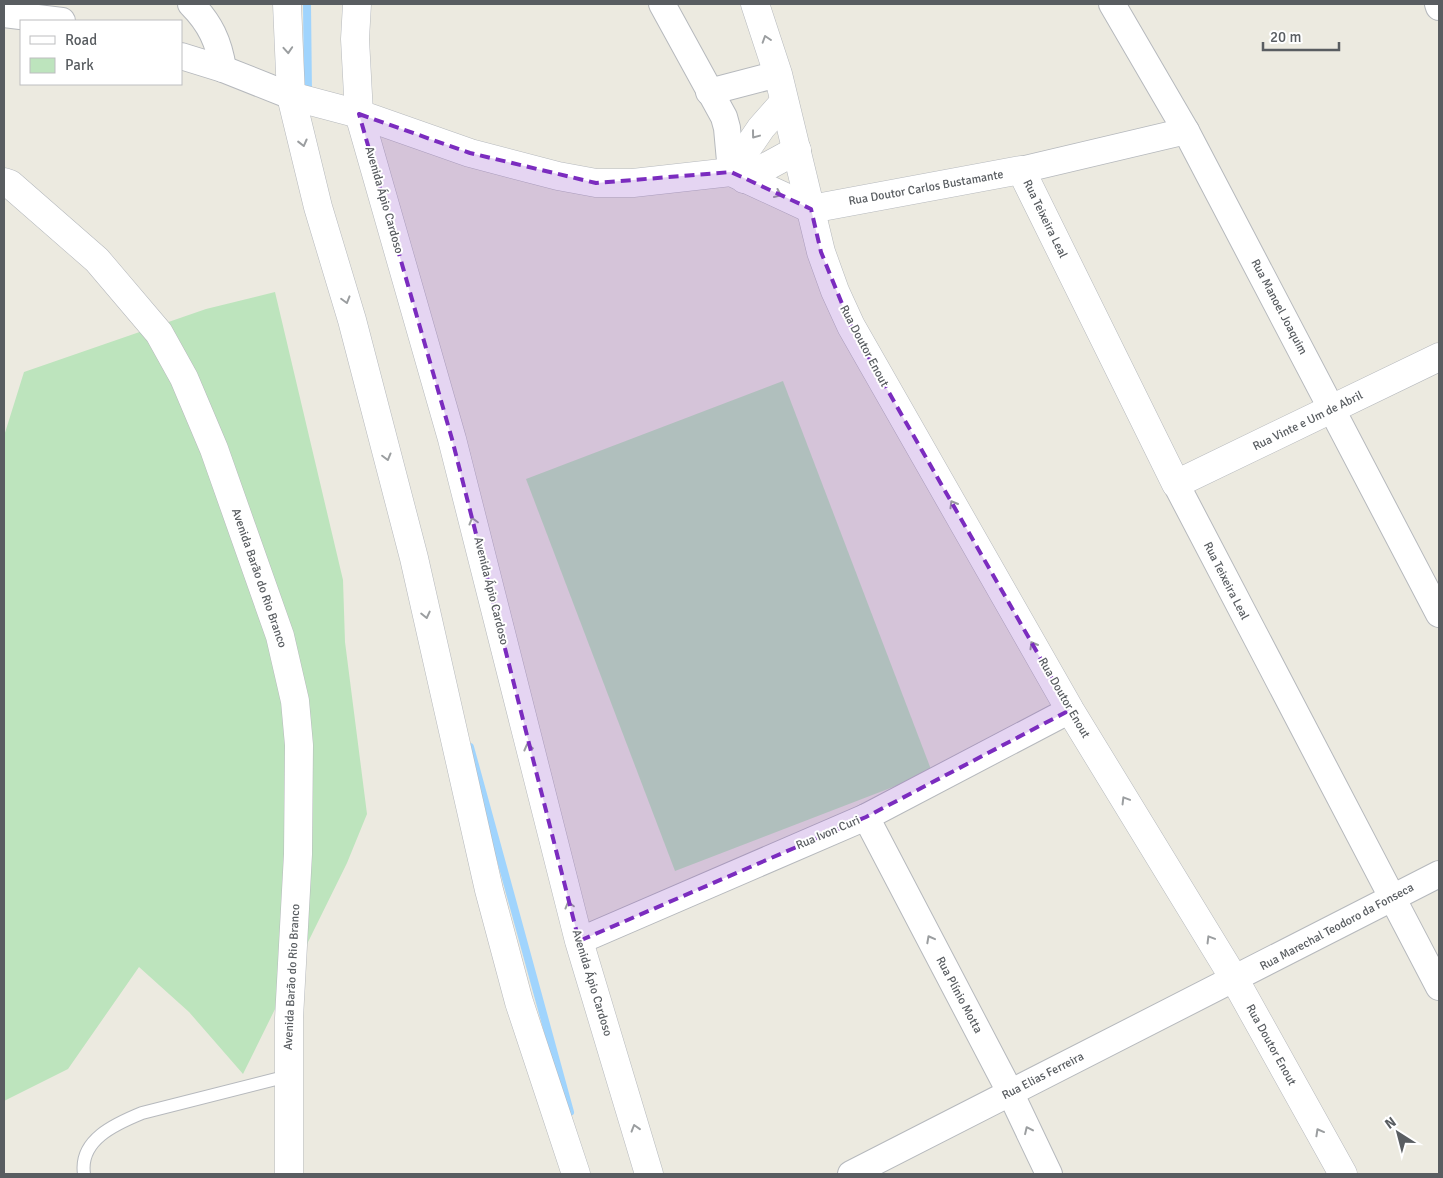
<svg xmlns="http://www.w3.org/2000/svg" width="1443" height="1178" font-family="Signika,sans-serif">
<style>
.green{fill:#bde4bd}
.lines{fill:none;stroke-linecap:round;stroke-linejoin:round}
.stream{stroke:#a0d4fd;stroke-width:8}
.service-casing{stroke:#b6b9bd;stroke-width:14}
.minor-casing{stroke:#b6b9bd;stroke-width:28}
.tertiary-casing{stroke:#b6b9bd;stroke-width:29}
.service{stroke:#fff;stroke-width:12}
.minor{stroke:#fff;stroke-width:26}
.tertiary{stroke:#fff;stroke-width:28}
.oneway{stroke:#9b9ea0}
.marked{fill:#7b2cbf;fill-opacity:0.2;stroke:#7b2cbf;stroke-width:4;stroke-dasharray:10 6;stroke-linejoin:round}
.labels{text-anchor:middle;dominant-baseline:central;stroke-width:4;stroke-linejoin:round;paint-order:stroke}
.street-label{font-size:12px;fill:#595d61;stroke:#fff}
</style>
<rect width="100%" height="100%" fill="#eceae0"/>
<g class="green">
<polygon points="275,292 343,580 345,642 367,814 347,863 243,1074 189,1012 139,967 68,1069 4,1101 4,436 24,372 206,309"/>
<polygon points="783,381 932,772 675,871 526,479"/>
</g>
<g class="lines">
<g class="stream">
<polyline points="307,4 308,94"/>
<polyline points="470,747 570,1112"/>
</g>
<g class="service-casing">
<path id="service" d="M84,1174C79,1140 115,1124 142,1113L288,1076"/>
</g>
<g class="minor-casing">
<g id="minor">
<path d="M191,4C210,23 219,42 223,69"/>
<polyline points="662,4 724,117 727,128 731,172"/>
<polyline points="1112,4 1186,131 1439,614"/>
<polyline points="1438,4 1439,7"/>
<polyline points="4,14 62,21"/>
<polyline points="181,56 223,69 291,96"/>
<polyline points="709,92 778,74"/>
<polyline points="1021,170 1186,131"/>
<polyline points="1176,484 1439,987"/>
<polyline points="866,817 1010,1092 1049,1174"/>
<polyline points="579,941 866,817 1070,710"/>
<polyline points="851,1174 1439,874"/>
</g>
</g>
<g class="tertiary-casing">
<g id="tertiary">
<polyline points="287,4 291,96 318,207 352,320 414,558 489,890 519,1002 576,1174"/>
<polyline points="357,4 355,39 359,114 452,439 579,941 649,1174"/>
<polyline points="755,4 778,74 821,252 835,291 851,326 1070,710 1235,980 1343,1174"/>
<polyline points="291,96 359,114 470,153 558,176 596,183 633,183 731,172 811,209"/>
<polyline points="731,172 761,128 784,102"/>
<polyline points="744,179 797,150"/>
<polyline points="4,182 10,184 97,260 159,333 184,378 214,449 280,636 295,701 299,745 298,854 289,1018 289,1174"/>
<polyline points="811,209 1021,170 1176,484 1439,357"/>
</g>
</g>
<use href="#service" class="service"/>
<use href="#minor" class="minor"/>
<use href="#tertiary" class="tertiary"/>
</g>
<defs><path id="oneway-chevron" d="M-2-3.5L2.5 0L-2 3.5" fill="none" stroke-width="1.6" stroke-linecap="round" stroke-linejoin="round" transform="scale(1.25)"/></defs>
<g class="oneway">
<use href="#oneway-chevron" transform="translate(766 39) rotate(-108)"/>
<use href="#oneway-chevron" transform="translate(288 50) rotate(86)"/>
<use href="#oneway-chevron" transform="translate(755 135) rotate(127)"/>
<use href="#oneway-chevron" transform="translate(303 143) rotate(76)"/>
<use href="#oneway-chevron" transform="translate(778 194) rotate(24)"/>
<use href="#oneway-chevron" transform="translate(346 300) rotate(74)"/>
<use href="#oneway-chevron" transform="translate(387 457) rotate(75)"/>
<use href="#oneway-chevron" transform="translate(953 504) rotate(-120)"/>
<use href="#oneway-chevron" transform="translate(473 521) rotate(-105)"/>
<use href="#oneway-chevron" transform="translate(426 615) rotate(77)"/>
<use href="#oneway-chevron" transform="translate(1033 645) rotate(-120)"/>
<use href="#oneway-chevron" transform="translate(528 747) rotate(-104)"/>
<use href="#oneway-chevron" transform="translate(1125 800) rotate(-121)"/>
<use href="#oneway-chevron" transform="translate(569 905) rotate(-105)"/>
<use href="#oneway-chevron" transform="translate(930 939) rotate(-118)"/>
<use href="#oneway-chevron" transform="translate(1210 939) rotate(-121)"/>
<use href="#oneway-chevron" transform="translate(635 1128) rotate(-107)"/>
<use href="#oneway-chevron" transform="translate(1028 1130) rotate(-115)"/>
<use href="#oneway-chevron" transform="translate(1319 1132) rotate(-119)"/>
</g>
<path class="marked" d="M359,114L470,153L596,183L731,172L811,209L821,252L851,326L1070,710L866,817L579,941L452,439Z"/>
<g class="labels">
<g class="street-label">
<text transform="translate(926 188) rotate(-10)">Rua Doutor Carlos Bustamante</text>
<text transform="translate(384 200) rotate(74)">Avenida Ápio Cardoso</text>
<text transform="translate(1045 219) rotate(64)">Rua Teixeira Leal</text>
<text transform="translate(1279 307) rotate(62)">Rua Manoel Joaquim</text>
<text transform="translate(864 346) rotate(62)">Rua Doutor Enout</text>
<text transform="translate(1308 421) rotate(-26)">Rua Vinte e Um de Abril</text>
<text transform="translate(259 578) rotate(71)">Avenida Barão do Rio Branco</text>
<text transform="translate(1226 581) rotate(63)">Rua Teixeira Leal</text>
<text transform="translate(491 591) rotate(76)">Avenida Ápio Cardoso</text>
<text transform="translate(1064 698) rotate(60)">Rua Doutor Enout</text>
<text transform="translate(828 833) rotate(-23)">Rua Ivon Curi</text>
<text transform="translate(1337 927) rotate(-28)">Rua Marechal Teodoro da Fonseca</text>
<text transform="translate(292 977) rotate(-87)">Avenida Barão do Rio Branco</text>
<text transform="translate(592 983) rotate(73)">Avenida Ápio Cardoso</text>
<text transform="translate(959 995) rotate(62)">Rua Plínio Motta</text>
<text transform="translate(1271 1045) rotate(61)">Rua Doutor Enout</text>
<text transform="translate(1043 1076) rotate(-27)">Rua Elias Ferreira</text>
</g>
</g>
<rect width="1443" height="1178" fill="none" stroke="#595d61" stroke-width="10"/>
<rect x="20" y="20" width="162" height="65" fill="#ffffff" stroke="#bdbec0"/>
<rect x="30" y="36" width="25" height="8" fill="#ffffff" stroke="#bdbec0"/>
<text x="65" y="45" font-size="15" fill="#595d61">Road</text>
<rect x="30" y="58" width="25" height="15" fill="#bde4bd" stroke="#bdbec0"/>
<text x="65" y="70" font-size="15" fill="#595d61">Park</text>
<g transform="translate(1398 1133) rotate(324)" stroke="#ffffff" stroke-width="4" paint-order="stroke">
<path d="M0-4L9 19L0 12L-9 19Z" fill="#595d61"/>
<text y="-8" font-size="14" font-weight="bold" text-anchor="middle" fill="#595d61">N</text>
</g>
<path d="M1263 42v8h76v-8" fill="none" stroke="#595d61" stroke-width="2.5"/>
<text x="1270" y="42" font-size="15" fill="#595d61" stroke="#ffffff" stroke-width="4" paint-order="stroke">20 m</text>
</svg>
